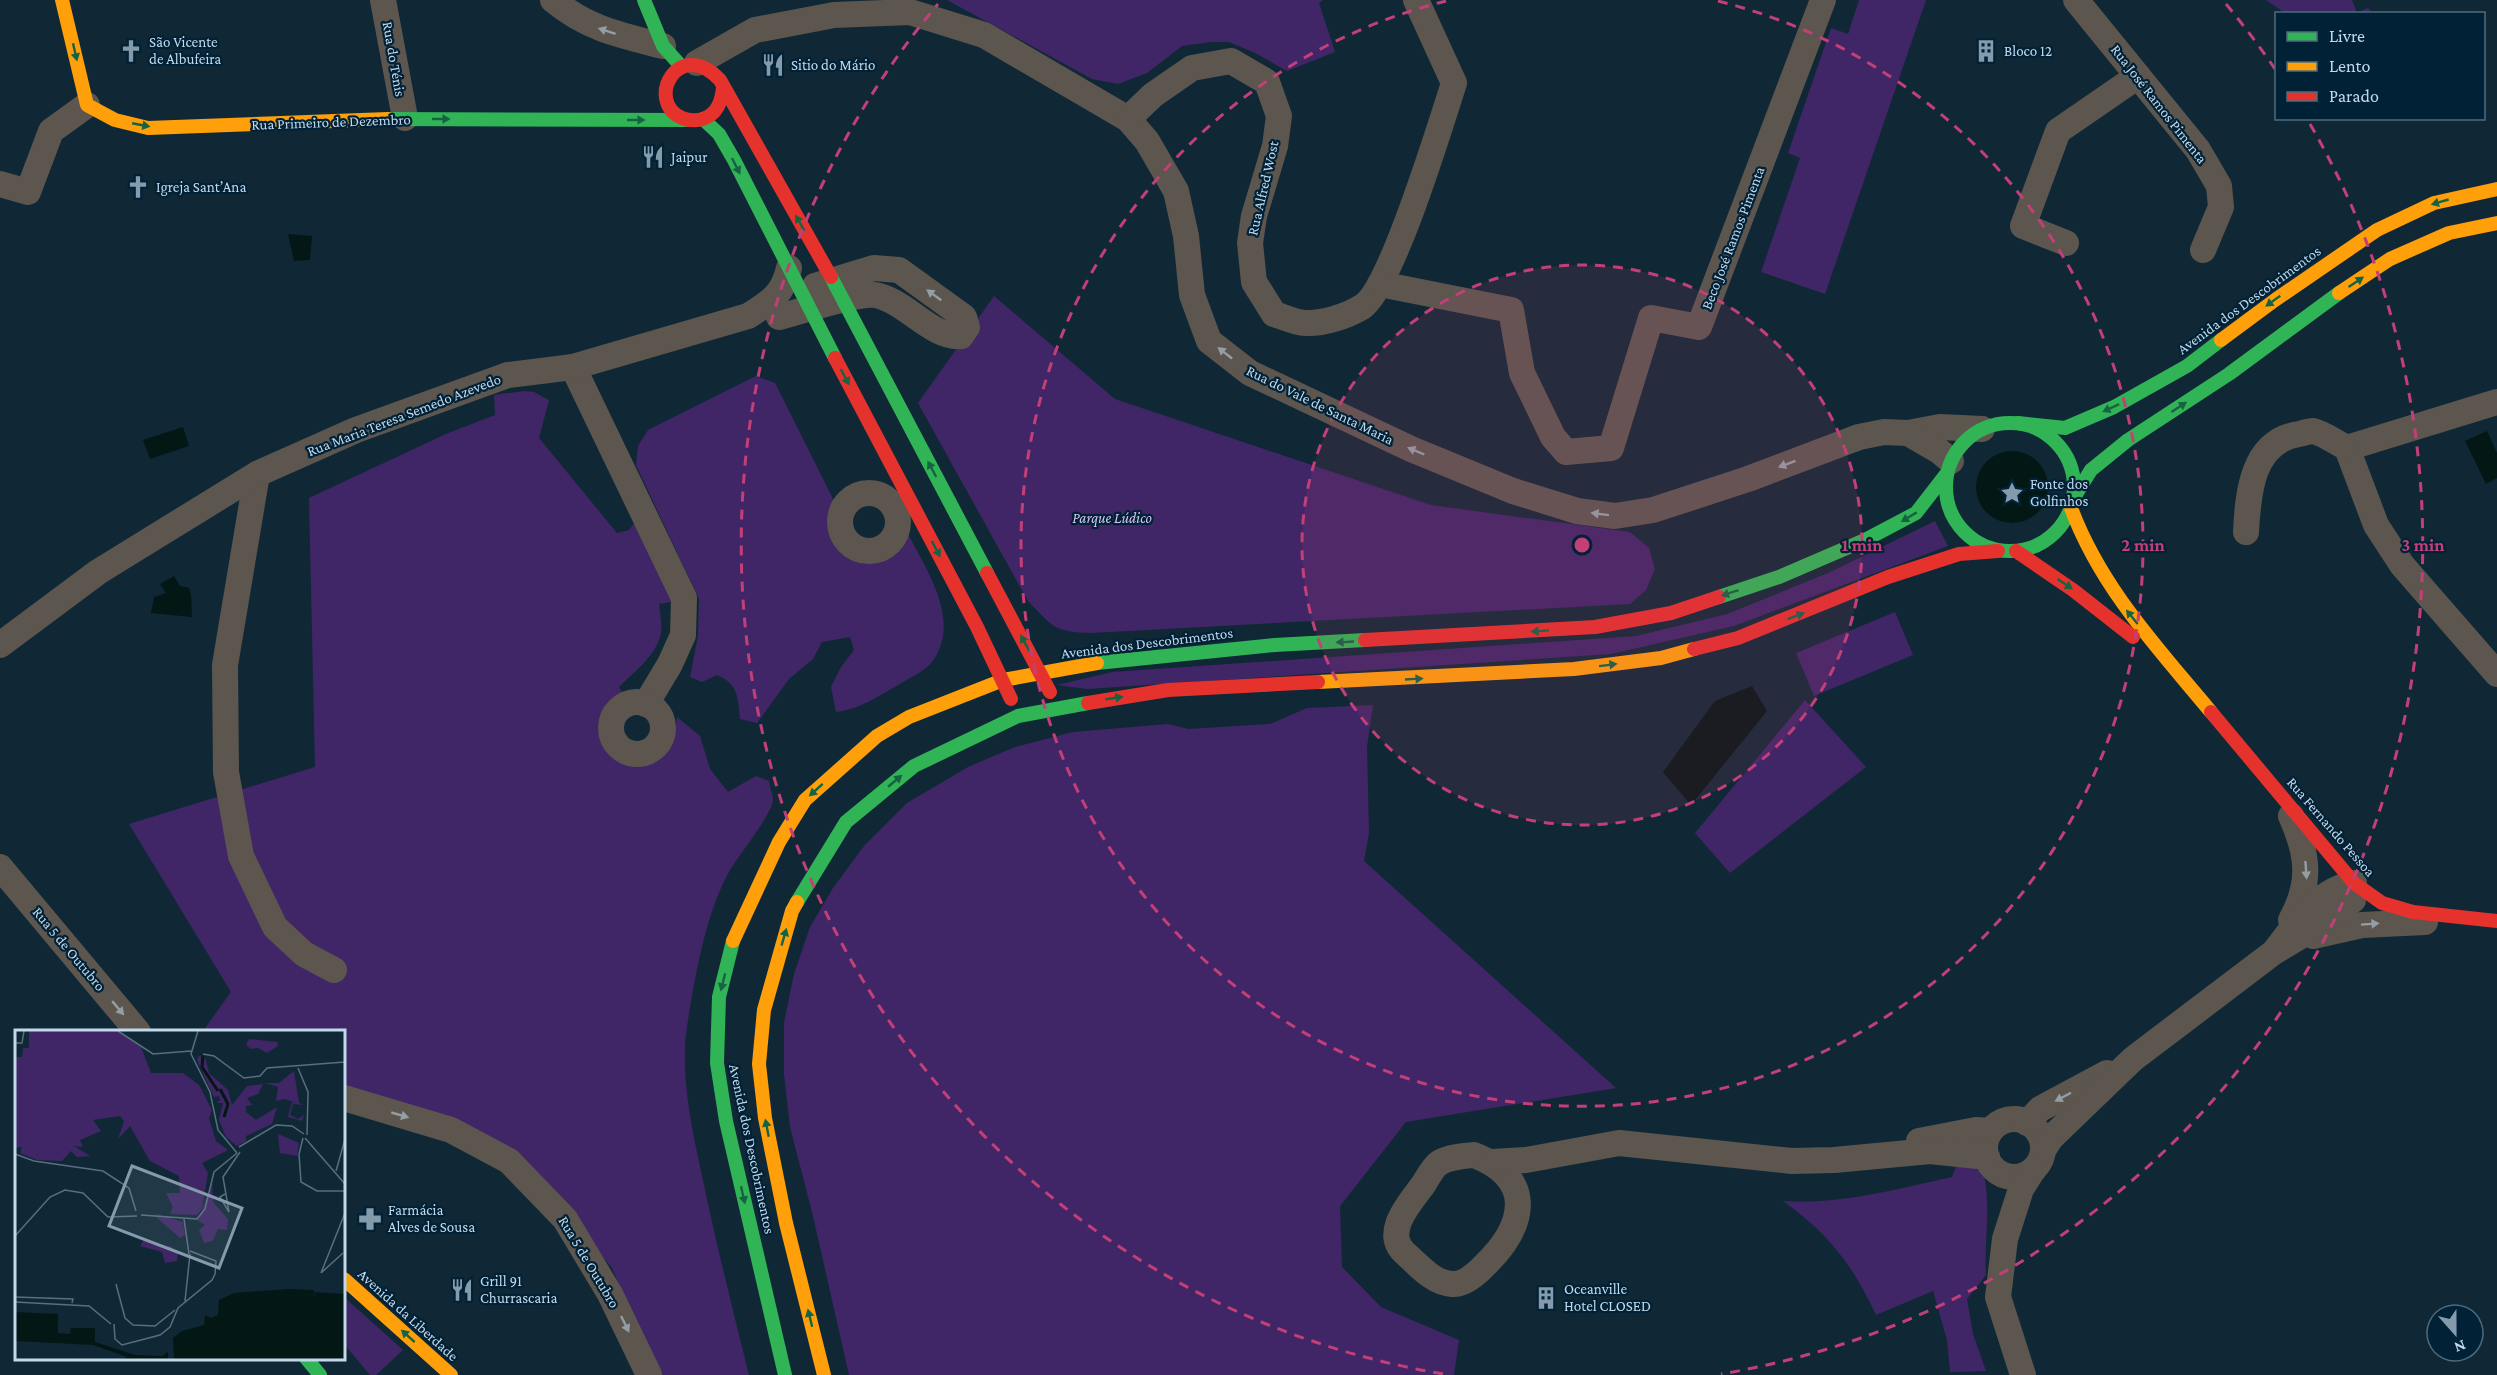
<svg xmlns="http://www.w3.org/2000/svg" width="2497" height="1375" font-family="'Crimson Pro',serif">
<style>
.green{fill:#402666}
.water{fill:#031715}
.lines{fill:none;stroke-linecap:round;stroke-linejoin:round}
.street{stroke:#5c564f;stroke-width:26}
.fast{stroke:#30b455;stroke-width:14}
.slow{stroke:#ff9f0a;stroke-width:14}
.jam{stroke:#e5322d;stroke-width:14}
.oneway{fill:#949ea5}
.oneway2{fill:#166344}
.ring{fill:none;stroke:#c23f78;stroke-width:3;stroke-dasharray:10 8}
.labels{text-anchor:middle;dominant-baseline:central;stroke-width:4.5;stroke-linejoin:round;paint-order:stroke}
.poi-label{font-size:15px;fill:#c2d9eb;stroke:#002136;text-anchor:start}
.street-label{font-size:15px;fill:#c2d9eb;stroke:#002136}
.park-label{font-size:15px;font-style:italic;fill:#d4c2f2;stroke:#002136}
.inset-river{fill:none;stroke:#031715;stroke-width:3}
.inset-road{fill:none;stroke:#576f7e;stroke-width:1.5}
.view{fill:#849bac;fill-opacity:0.15;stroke:#849bac;stroke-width:3}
.inset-edge{fill:none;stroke:#c2d9eb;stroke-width:3}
.centre{fill:#c23f78;stroke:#002136;stroke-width:3}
.ring-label{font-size:18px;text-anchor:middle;font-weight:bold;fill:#c23f78;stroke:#002136;stroke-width:4.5;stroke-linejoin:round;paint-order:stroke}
</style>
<rect width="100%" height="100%" fill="#102836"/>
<g class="green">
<polygon points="947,0 1323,0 1319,3 1335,52 1287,71 1255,53 1229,42 1211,42 1182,46 1147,73 1118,84 1092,79"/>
<polygon points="1859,0 1926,0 1825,294 1761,272 1800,158 1788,153 1831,28 1848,34"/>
<polygon points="2266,0 2352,0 2357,13 2368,8 2373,13 2285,13"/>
<path d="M994,296L1115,399L1431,505L1630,532L1649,548L1655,569L1646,590L1630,604L1091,633C1054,632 1053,627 1028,601L918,403Z"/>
<path d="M756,376L775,383L834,501L830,526L833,540L840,551L862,560H875L900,545L908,534C927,571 962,621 932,662C924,672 909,678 898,685C875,698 862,708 836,712L831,687L841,667L854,650L850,637L822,642L813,659L789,679L757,723L740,719C738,697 738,684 717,675L702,682L690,677L698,636L699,599L636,465L638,446L648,430Z"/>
<path d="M524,391L534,392L549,400L539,438L617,533L629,530L635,522L676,601L659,604C660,613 662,624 661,633C657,655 634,672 619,687L624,696L602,727C604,733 604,741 607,746C609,750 614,753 617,756C643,776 676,744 677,717L700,736L710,769L728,792L756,776L769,781C770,787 772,793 773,799C773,814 738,856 729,872C705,915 695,977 687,1026C680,1073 691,1125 701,1171C715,1239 732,1307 749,1375H659L612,1268L528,1166L344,1088V1032L203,1031L231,992L129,824L315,767L309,498L446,434L495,415L494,395Z"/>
<polygon points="1935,521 1948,546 1734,626 1611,654 1087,689 1057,685 1112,672 1636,636 1727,614 1828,573"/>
<polygon points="1895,612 1913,655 1814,696 1796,653"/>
<polygon points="1805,700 1866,767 1730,873 1695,833"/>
<polygon points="1373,705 1367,747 1369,833 1364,861 1616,1088 1406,1122 1340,1206 1342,1267 1381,1307 1459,1340 1454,1375 849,1375 813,1216 790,1127 784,1074 784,1023 794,974 810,927 833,888 864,846 907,803 968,767 1015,747 1073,732 1168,724 1188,729 1270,724 1307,708"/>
<path d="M1958,1161L1968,1162L1984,1175C1991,1205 1984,1243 1986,1275L1967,1299L1973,1334L1986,1371L1950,1372L1947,1340L1933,1291L1876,1315C1853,1265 1828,1233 1783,1201C1840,1205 1897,1189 1952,1177Z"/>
<polygon points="344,1297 403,1350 376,1375 370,1375 344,1344"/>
</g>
<g class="water">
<polygon points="288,234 312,236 310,260 294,261"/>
<polygon points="183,427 189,446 150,459 143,440"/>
<polygon points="2487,431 2497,453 2497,478 2486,484 2465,441"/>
<circle cx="2012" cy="487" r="36"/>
<polygon points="174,576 180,586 189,588 191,595 192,617 151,613 154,597 166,593 160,584"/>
<polygon points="1752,686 1767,711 1691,805 1663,772 1715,701"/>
</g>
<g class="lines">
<g class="street">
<polyline points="383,0 405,118"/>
<path d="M553,0C588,29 620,35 663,46"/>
<polyline points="2076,0 2198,150 2219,186 2221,207 2203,250"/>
<polyline points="697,63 755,30 834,15 910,12 984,35 1128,119 1147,141 1176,191 1186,236 1192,295 1209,341 1250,373 1411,449 1513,491 1577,511 1615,516 1653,510 1748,479 1859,437 1884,432 1908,433 1940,427 1982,429"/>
<path d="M1128,119L1153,95L1192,68L1231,61L1267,82L1279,116L1275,146L1254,216L1250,243L1254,282L1274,314C1284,317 1295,323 1305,323C1323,324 1347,316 1362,307C1391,289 1441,123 1454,83L1416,0"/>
<polyline points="0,184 28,192 51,131 87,105"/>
<polyline points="2066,243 2023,226 2058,131 2138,76"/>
<polyline points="1380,284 1511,310 1522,373 1553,437 1566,452 1611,448 1651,318 1699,327 1823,0"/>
<path d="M779,317C800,312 858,292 875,295C905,300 932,339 961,336L967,327L964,317L899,270L874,268L815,286"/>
<polyline points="573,367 684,598 683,635 670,664 646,704"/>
<polyline points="2497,402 2347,448 2376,525 2402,565 2497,674"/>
<polyline points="1908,433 1939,451 1951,461"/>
<polyline points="257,474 225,665 226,772 241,856 275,927 304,954 334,970"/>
<circle cx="869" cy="522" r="29"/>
<path d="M2246,532C2248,493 2252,441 2299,434C2303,433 2309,431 2313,431C2323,433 2337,443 2347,448"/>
<path d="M0,645L98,572L257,474L356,430L508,375L573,367L748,316C770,302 783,295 789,268"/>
<circle cx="637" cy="728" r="26"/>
<path d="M2291,816C2308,854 2312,882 2291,920"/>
<polyline points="0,867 138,1032"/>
<polyline points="2313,936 2362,925 2425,922"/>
<polyline points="344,1098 451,1130 509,1161 565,1219 610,1294 649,1375"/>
<circle cx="2014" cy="1148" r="29"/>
<polyline points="2027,1123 2040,1109 2107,1073"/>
<polyline points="1919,1141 1976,1130 1990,1131"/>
<path d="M2043,1150L2051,1138L2133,1059L2274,952L2327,920L2353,900L2354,883C2315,892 2297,923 2274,952"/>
<path d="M1474,1155C1538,1180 1524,1228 1483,1267C1475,1275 1463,1285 1452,1284C1434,1283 1420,1267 1407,1255C1381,1234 1409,1204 1423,1185C1427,1179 1433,1167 1439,1163C1449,1157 1463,1156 1474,1155Z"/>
<polyline points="1492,1162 1526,1160 1619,1143 1792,1161 1834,1160 1930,1151 1987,1157"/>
<polyline points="2023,1375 1998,1297 2005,1239 2021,1189 2033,1170"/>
</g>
<g class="fast">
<polyline points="644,0 663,46 681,66"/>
<polyline points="388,119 690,120"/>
<polyline points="703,119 719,134 734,160 835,358"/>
<polyline points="831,277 987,573"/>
<circle cx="2010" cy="487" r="64"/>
<polyline points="2018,423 2065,428 2114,407 2187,366 2221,340"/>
<polyline points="2073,499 2091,470 2128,440 2229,374 2339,293"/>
<polyline points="1719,597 1779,577 1865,540 1916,513 1947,473"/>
<polyline points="1097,663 1275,645 1365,640"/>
<polyline points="797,902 846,822 914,766 1018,716 1088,703"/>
<polyline points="733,941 719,997 717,1063 726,1121 785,1375"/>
<polyline points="306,1358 320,1375"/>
</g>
<g class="slow">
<polyline points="62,0 87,105 115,120 148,128 388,119"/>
<polyline points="2339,293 2390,259 2449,233 2497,223"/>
<polyline points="2221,340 2275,300 2377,230 2434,203 2497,189"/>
<path d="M2071,508C2101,588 2157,647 2211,712"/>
<polyline points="1318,682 1574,669 1661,658 1694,649"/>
<polyline points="797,902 792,911 764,1010 759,1064 765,1118 786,1223 824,1375"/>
<polyline points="733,941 779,842 805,800 877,736 909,717 1003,680 1097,663"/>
<polyline points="344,1279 451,1375"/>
</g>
<g class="jam">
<path d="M723,87C722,99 718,113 705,118C699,121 689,121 682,118C644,101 679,36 720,80L831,277"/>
<polyline points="835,358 977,627 1011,699"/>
<polyline points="2016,551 2073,590 2133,637"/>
<polyline points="987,573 1050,692"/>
<polyline points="1365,640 1595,627 1671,613 1719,597"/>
<polyline points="1694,649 1738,638 1888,577 1959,554 1998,551"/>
<polyline points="1088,703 1168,690 1318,682"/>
<polyline points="2211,712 2354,883 2382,903 2413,912 2497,921"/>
</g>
</g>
<defs><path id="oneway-solid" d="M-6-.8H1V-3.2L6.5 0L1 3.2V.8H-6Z" transform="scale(1.5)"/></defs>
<g class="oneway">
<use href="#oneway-solid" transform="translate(607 31) rotate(-162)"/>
<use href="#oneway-solid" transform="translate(934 295) rotate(-144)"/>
<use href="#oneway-solid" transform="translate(1225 353) rotate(-142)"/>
<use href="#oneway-solid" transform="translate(1416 451) rotate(-157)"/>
<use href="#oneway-solid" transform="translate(1787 464) rotate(159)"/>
<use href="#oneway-solid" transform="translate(1600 514) rotate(-173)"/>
<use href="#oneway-solid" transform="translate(2306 870) rotate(86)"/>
<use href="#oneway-solid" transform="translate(2370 924) rotate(-4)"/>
<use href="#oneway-solid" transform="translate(118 1008) rotate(50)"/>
<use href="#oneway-solid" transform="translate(2063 1097) rotate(152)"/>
<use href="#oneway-solid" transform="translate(400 1115) rotate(16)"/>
<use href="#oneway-solid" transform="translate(625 1324) rotate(64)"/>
</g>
<g class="oneway2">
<use href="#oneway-solid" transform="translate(75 52) rotate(77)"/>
<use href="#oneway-solid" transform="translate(441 119)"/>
<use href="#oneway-solid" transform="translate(636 120)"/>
<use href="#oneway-solid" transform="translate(141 125) rotate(11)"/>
<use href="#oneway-solid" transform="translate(736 166) rotate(63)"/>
<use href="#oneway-solid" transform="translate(2440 202) rotate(164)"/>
<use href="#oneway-solid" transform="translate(800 223) rotate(-120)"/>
<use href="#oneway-solid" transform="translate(2356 282) rotate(-34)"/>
<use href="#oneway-solid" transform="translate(2273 301) rotate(144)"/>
<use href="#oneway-solid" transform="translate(845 377) rotate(62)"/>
<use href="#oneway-solid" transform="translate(2179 407) rotate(-33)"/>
<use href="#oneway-solid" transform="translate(2111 408) rotate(155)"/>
<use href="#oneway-solid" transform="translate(932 469) rotate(-118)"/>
<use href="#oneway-solid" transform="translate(1909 517) rotate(149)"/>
<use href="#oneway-solid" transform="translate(936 549) rotate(62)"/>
<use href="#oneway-solid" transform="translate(2065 584) rotate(34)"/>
<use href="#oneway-solid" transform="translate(1730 593) rotate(162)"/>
<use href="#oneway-solid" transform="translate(1796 616) rotate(-21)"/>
<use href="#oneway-solid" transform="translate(2132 617) rotate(-129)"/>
<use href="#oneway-solid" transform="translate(1540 631) rotate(176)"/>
<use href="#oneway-solid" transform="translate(1345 642) rotate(177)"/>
<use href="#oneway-solid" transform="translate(1025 643) rotate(-119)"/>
<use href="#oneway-solid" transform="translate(1608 665) rotate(-7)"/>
<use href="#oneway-solid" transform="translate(1414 679) rotate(-3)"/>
<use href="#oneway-solid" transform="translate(1114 698) rotate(-9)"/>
<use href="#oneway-solid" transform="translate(895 781) rotate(-40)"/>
<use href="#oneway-solid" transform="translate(816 790) rotate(138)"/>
<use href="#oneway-solid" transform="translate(784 937) rotate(-74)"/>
<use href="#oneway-solid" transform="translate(723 982) rotate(104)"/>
<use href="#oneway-solid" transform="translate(767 1128) rotate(-101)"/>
<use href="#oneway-solid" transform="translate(743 1195) rotate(77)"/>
<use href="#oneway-solid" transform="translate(810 1318) rotate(-104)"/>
<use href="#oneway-solid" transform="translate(408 1336) rotate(-138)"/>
</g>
<circle cx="1582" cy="545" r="280" fill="#c23f78" fill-opacity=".12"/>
<g class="ring">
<circle cx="1582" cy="545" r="280"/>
<path d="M1718 1A561 561 0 1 1 1446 1"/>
<path d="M1443 1374A841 841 0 0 1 938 4M2226 4A841 841 0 0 1 2275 69M2310 124A841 841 0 0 1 1721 1374"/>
</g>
<defs>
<g id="church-bare" transform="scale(1.8)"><path d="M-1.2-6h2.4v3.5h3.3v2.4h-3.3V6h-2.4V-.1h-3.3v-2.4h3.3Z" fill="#849bac" stroke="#002136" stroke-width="2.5" paint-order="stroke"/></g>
<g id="building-bare" transform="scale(1.8)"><path d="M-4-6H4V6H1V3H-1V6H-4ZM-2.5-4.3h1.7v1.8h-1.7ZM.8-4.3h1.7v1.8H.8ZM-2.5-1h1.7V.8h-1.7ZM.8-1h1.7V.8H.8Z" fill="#849bac" stroke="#002136" stroke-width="2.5" paint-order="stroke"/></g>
<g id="restaurant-bare" transform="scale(1.8)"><path d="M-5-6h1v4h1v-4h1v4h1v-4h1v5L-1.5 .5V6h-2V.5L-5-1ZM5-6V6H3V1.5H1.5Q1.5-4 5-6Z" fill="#849bac" stroke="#002136" stroke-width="2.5" paint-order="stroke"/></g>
<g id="sight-bare" transform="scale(1.8)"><path d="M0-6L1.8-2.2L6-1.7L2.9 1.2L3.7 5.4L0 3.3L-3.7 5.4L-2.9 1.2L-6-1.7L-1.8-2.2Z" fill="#849bac" stroke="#002136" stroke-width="2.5" paint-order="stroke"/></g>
<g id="pharmacy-bare" transform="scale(1.8)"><path d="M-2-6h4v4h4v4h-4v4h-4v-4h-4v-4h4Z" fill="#849bac" stroke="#002136" stroke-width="2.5" paint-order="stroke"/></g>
</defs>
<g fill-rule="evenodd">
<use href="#church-bare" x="131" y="51"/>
<use href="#building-bare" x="1986" y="51"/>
<use href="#restaurant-bare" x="773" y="65"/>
<use href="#restaurant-bare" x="653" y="157"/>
<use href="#church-bare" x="138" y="187"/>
<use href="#sight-bare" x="2012" y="493"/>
<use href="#pharmacy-bare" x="370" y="1219"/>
<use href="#restaurant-bare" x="462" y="1290"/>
<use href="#building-bare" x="1546" y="1298"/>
</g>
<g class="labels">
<g class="poi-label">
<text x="149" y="42">São Vicente<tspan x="149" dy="17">de Albufeira</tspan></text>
<text x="2004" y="51">Bloco 12</text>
<text x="791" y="65">Sitio do Mário</text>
<text x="671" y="157">Jaipur</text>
<text x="156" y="187">Igreja Sant’Ana</text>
<text x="2030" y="484">Fonte dos<tspan x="2030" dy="17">Golfinhos</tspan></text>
<text x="388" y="1210">Farmácia<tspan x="388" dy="17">Alves de Sousa</tspan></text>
<text x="480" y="1281">Grill 91<tspan x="480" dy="17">Churrascaria</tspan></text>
<text x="1564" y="1289">Oceanville<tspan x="1564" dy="17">Hotel CLOSED</tspan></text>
</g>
<g class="street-label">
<text transform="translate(394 59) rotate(80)">Rua do Ténis</text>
<text transform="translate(2159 104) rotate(52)">Rua José Ramos Pimenta</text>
<text transform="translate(331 122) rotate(-2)">Rua Primeiro de Dezembro</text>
<text transform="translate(1263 188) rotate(-77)">Rua Alfred Wost</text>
<text transform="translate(1733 238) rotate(-69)">Beco José Ramos Pimenta</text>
<text transform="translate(2249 300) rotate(-36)">Avenida dos Descobrimentos</text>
<text transform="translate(1320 405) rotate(26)">Rua do Vale de Santa Maria</text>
<text transform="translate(404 415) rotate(-21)">Rua Maria Teresa Semedo Azevedo</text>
<text transform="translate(1147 643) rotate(-7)">Avenida dos Descobrimentos</text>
<text transform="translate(2331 827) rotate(49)">Rua Fernando Pessoa</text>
<text transform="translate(69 949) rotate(50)">Rua 5 de Outubro</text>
<text transform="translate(752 1149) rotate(78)">Avenida dos Descobrimentos</text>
<text transform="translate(589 1262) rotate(59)">Rua 5 de Outubro</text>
<text transform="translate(408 1315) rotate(42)">Avenida da Liberdade</text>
</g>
<g class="park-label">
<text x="1112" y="518">Parque Lúdico</text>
</g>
</g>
<g transform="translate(15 1030)">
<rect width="330" height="330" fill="#102836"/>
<path d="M14,1H102L126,17L136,43H168L184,55L197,80L194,88L201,111L213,120L187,133L193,143L187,178L182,185L155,184L158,177L151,163H165L164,146L135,131L115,96L103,109L109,91L105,86L78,90L86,101L65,110L68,117L59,116L75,126L62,127L56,121L47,131L22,130L5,123L7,117L0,118V27H7L8,18H14ZM234,9L262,12L263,16L252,23L243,18L236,19L231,15ZM184,26L190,27L194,43L213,60L217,75L232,56L248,54L243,64L232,68L237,75L231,76V82L241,90L262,77L257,94L231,106V111L222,116L211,107L204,90L208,73H200L205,71L204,66L199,67L182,30ZM279,41L284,73L289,75L278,74L275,85L283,89L289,85L287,91L273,87L277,72L283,73L269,69L261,71L263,57L250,53H264ZM263,104L284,113L282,126L265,123ZM197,150L198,172L213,189L212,200L203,199L198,211L189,213L184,200L190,195L183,191ZM142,184L168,192L170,205L165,208L141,187ZM129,210L143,216H156L163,223L162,231L150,233L147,222L125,216Z" fill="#402666"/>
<path d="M273,259L299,260V269L300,262L330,264V329H159L158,308L167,301L189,295L190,285L196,288L203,285L204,270L219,263ZM0,282L43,284V303L55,304L56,298H80V312L120,325L147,326L153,322V329H107L112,327L78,315L0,311Z" fill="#031715"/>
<path class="inset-river" d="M188,26L187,37L203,61M205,59L213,74L209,87"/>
<path class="inset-road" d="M103,1L138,24L176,21M183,1L176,24L195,62L203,100L222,123M0,13H7L9,1M188,24L199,26L229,48L245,46L252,38L330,32M283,38L293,62L292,105M288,108L284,124L286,152L302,161H330M290,108L330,154M224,117L261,95L277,96L289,104M0,124L19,131L88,141L114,158L121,181M321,141L330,109M210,164L205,167L214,182L208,147L225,122M126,185L182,189L190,179L199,142L222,123M169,189L174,224M0,206L35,167L50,160L68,163L93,187L122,186M306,243L330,183M306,243L328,223M101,254L110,288L118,295L140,296L160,280M0,267L58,269L57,273M170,271L175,224M0,272L74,276L96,294M99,294L100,309L107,315L145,305L155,297L163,278L197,250L200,244L201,231L175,221"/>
<path class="view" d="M117,136L227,178L204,238L94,196Z"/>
<rect width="330" height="330" class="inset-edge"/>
</g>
<circle cx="1582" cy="545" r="9" class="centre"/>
<g class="ring-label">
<text x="1862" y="551">1 min</text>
<text x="2143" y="551">2 min</text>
<text x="2423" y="551">3 min</text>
</g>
<rect x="2275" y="12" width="210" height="108" fill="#002136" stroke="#4e6b7e" stroke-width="1.5"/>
<rect x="2287" y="32" width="30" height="9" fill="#30b455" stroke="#4e6b7e" stroke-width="1.5"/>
<text x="2329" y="42" font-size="18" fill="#c2d9eb">Livre</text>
<rect x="2287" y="62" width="30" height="9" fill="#ff9f0a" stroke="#4e6b7e" stroke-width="1.5"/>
<text x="2329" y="72" font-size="18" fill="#c2d9eb">Lento</text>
<rect x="2287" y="92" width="30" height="9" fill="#e5322d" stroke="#4e6b7e" stroke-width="1.5"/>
<text x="2329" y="102" font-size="18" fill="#c2d9eb">Parado</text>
<g transform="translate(2455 1333) rotate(159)"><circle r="28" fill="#002136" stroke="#4e6b7e" stroke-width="1.5"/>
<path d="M0-4.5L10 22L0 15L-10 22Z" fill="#849bac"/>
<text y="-9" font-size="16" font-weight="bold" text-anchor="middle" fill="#c2d9eb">N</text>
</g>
</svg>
